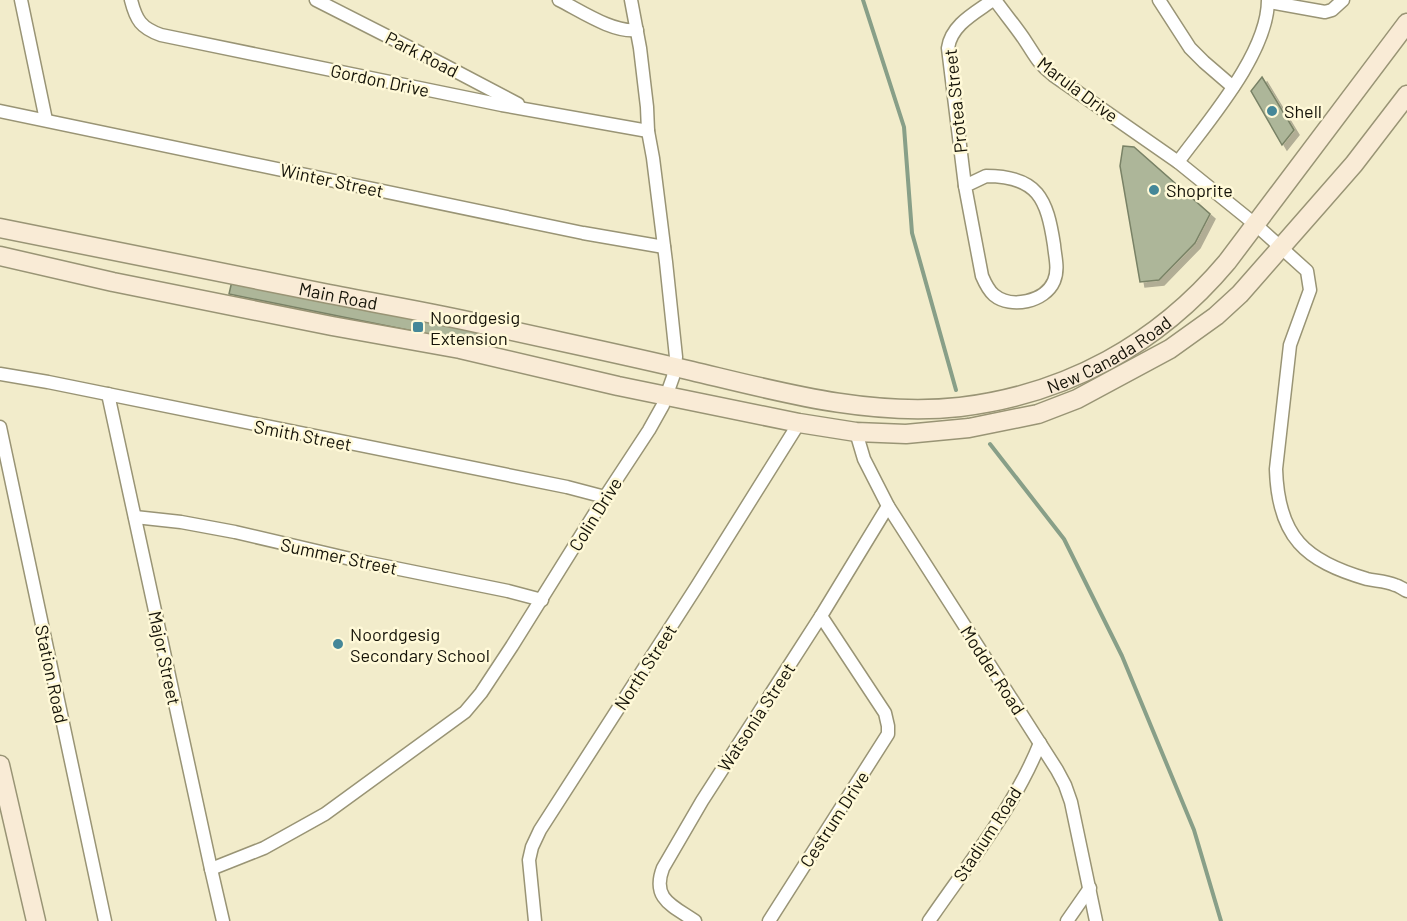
<svg xmlns="http://www.w3.org/2000/svg" width="1407" height="921" font-family="Barlow,sans-serif">
<style>
.lines{fill:none;stroke-linecap:round;stroke-linejoin:round}
.stream{stroke:#889f88;stroke-width:4}
.building{fill:#adb699;stroke:#798266;stroke-width:1.5;filter:url(#shadow)}
.minor-casing{stroke:#999475;stroke-width:15}
.secondary-casing{stroke:#999475;stroke-width:21}
.minor{stroke:#fff;stroke-width:12}
.secondary{stroke:#f9ebd6;stroke-width:18}
.poi-dot{fill:#458798;stroke:#fff9d8;stroke-width:2}
.labels{text-anchor:middle;dominant-baseline:central;stroke-width:5;stroke-linejoin:round;paint-order:stroke}
.street-label{font-size:18px;fill:#141207;stroke:#fff9d8}
.poi-label{font-size:18px;fill:#141207;stroke:#fff9d8;text-anchor:start}
</style>
<defs>
<filter id="shadow"><feDropShadow dx="5" dy="5" stdDeviation="0" flood-color="#0004"/></filter>
</defs>
<rect width="100%" height="100%" fill="#f2eccb"/>
<g class="lines">
<g class="stream">
<polyline points="863,0 904,127 912,233 956,390"/>
<polyline points="990,444 1064,539 1122,656 1194,830 1221,921"/>
</g>
</g>
<g class="building">
<polygon points="1262,77 1294,130 1282,145 1251,91"/>
<polygon points="1123,146 1134,147 1210,214 1195,243 1159,280 1140,282 1120,166"/>
<polygon points="232,281 485,331 482,345 229,294"/>
</g>
<g class="lines">
<g class="minor-casing">
<g id="minor">
<polyline points="21,0 46,120"/>
<path d="M131,0C136,20 141,28 161,35L502,105L648,131"/>
<polyline points="316,0 442,64 518,104"/>
<path d="M559,0C581,11 613,33 637,30"/>
<path d="M995,0C1005,14 1017,28 1026,42C1036,57 1038,63 1053,75L1178,162L1256,225L1307,271L1310,290L1290,345L1276,469C1278,537 1305,561 1367,579C1376,581 1386,581 1395,585C1399,586 1403,589 1407,591"/>
<polyline points="1159,0 1190,48 1204,62 1233,87"/>
<polyline points="1269,2 1325,12 1332,10 1343,0"/>
<polyline points="0,111 583,233 664,247"/>
<path d="M1178,162C1209,120 1268,53 1268,0"/>
<path d="M986,176C1038,176 1047,199 1054,245C1055,257 1059,269 1054,281C1045,302 1011,309 994,295C988,290 985,283 982,276L965,186Z"/>
<path d="M965,186L948,48C951,25 975,13 993,0"/>
<polyline points="0,374 48,382 567,487 605,497"/>
<polyline points="108,394 211,869 223,921"/>
<polyline points="0,427 105,921"/>
<polyline points="856,432 864,459 888,506 1057,770 1065,785 1071,802 1096,921"/>
<polyline points="135,517 181,522 235,532 355,560 508,591 542,600"/>
<polyline points="211,869 264,848 325,814 465,712 481,693 512,646 605,497 649,430 663,405 673,377 676,357 666,262 653,158 648,131 647,107 640,48 631,0"/>
<polyline points="535,921 529,860 532,847 540,830 697,586 799,423"/>
<path d="M695,921C673,906 651,899 663,868L702,801L821,616L888,506"/>
<polyline points="769,921 888,734 888,726 885,713 821,616"/>
<path d="M929,921C968,864 1014,808 1040,743"/>
<polyline points="1067,921 1090,888"/>
</g>
</g>
<g class="secondary-casing">
<g id="secondary">
<path id="s1" d="M0,228C108,250 216,271 324,293C379,304 435,313 490,326C557,341 625,355 692,371C780,392 869,417 960,407C1067,394 1158,344 1227,262L1407,23"/>
<polyline points="0,256 113,282 332,326 460,349 618,386 799,423 856,432 906,434 969,428 1038,414 1077,399 1170,349 1216,316 1240,294 1319,204 1354,164 1407,95"/>
<polyline points="0,765 36,921"/>
</g>
</g>
<use href="#minor" class="minor"/>
<use href="#secondary" class="secondary"/>
</g>
<g class="poi-dot">
<circle cx="1272" cy="111" r="6"/>
<circle cx="1154" cy="190" r="6"/>
<rect x="412" y="321" width="12" height="12" rx="3"/>
<circle cx="338" cy="644" r="6"/>
</g>
<g class="labels">
<g class="street-label">
<text transform="translate(422 54) rotate(27)">Park Road</text>
<text transform="translate(380 80) rotate(12)">Gordon Drive</text>
<text transform="translate(1078 89) rotate(37)">Marula Drive</text>
<text transform="translate(955 101) rotate(-96)">Protea Street</text>
<text transform="translate(332 180) rotate(12)">Winter Street</text>
<text stroke="none"><textPath href="#s1" startOffset="345">Main Road</textPath></text>
<text stroke="none"><textPath href="#s1" startOffset="1138">New Canada Road</textPath></text>
<text transform="translate(303 435) rotate(11)">Smith Street</text>
<text transform="translate(595 514) rotate(-58)">Colin Drive</text>
<text transform="translate(339 556) rotate(12)">Summer Street</text>
<text transform="translate(165 658) rotate(78)">Major Street</text>
<text transform="translate(645 667) rotate(-57)">North Street</text>
<text transform="translate(993 670) rotate(57)">Modder Road</text>
<text transform="translate(52 674) rotate(78)">Station Road</text>
<text transform="translate(756 717) rotate(-57)">Watsonia Street</text>
<text transform="translate(834 819) rotate(-57)">Cestrum Drive</text>
<text transform="translate(987 834) rotate(-57)">Stadium Road</text>
</g>
<g class="poi-label">
<text x="1284" y="111">Shell</text>
<text x="1166" y="190">Shoprite</text>
<text x="430" y="317">Noordgesig<tspan x="430" dy="21">Extension</tspan></text>
<text x="350" y="634">Noordgesig<tspan x="350" dy="21">Secondary School</tspan></text>
</g>
</g>
</svg>
